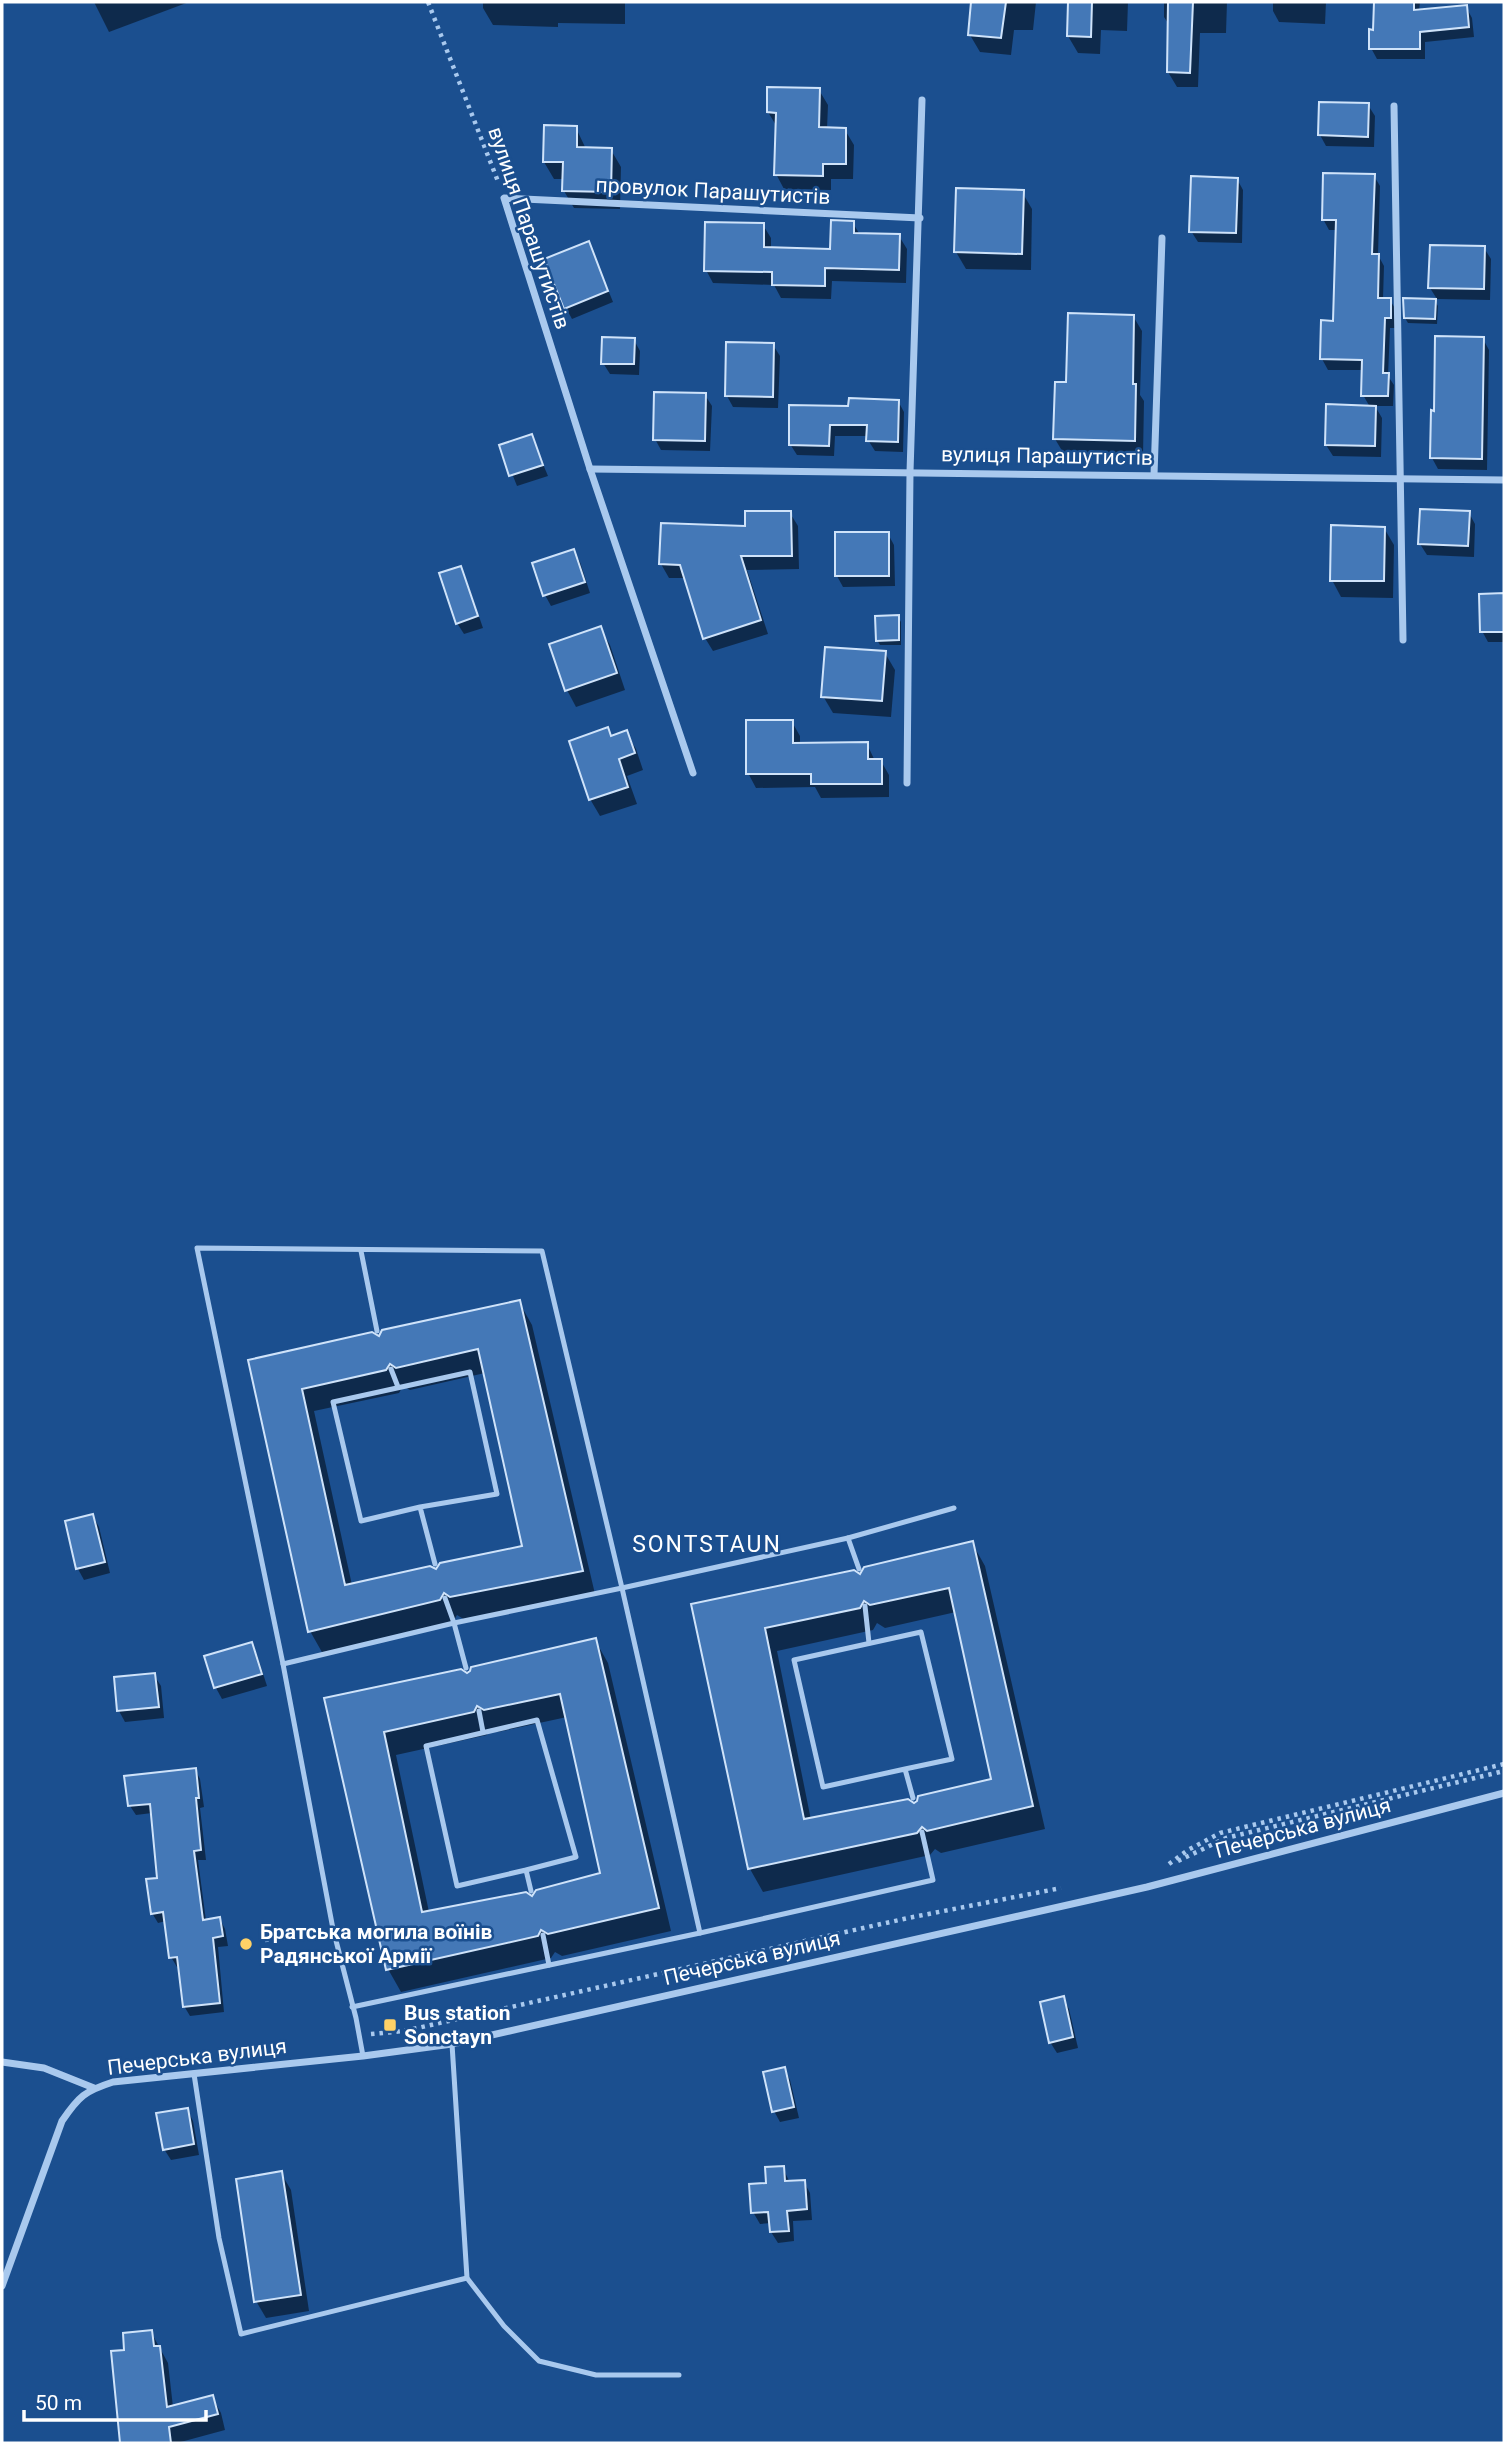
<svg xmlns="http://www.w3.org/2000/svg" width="1506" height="2445" font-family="Roboto,sans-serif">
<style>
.shadow{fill:#0007;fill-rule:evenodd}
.building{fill:#4478b7;stroke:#cfe3fa;stroke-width:2;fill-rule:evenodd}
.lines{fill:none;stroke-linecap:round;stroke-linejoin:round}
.path{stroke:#a9c9ee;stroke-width:4.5;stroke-dasharray:3.5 5;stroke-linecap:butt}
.lane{stroke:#a9c9ee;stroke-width:5}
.street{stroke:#a9c9ee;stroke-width:7}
.poi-dot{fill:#ffd166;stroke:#1b4f8f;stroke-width:2.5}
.labels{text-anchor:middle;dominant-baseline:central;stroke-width:5;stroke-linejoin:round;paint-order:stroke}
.street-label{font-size:21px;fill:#fff;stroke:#1b4f8f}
.poi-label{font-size:21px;font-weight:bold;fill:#fff;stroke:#1b4f8f;text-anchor:start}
.neighbourhood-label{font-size:23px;letter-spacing:2px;fill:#fff;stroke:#1b4f8f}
</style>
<rect width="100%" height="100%" fill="#1b4f8f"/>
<g class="shadow">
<polygon points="94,2 189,2 109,32"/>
<polygon points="483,2 625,2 625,24 558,23 558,27 493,25 483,8"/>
<polygon points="973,2 1036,2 1033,30 1014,30 1011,55 980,52 970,35"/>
<polygon points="1069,2 1128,2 1127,31 1101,30 1100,54 1078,53 1068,36"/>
<polygon points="1164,2 1227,2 1226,33 1200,33 1198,87 1177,87 1168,72 1170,26 1164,17"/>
<polygon points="1273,2 1326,2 1325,24 1279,22 1273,11"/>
<polygon points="1376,2 1420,2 1419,11 1466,7 1472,18 1474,37 1425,42 1425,59 1377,59 1371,48 1375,31"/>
<polygon points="819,90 828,105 827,129 845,130 854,145 853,179 831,179 831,190 784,189 776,174 777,127 768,112"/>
<polygon points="1368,105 1375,116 1374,147 1326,146 1320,135"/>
<polygon points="576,128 586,149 611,150 621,167 620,209 574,208 564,191 564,179 554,179 544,162"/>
<polygon points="1374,176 1380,186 1378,255 1384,266 1383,299 1390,300 1396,310 1396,328 1390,328 1388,376 1394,385 1393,406 1375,406 1382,418 1381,457 1333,456 1326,445 1370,407 1363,395 1364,370 1328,370 1322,359 1335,322 1337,230 1329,230 1323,219"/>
<polygon points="1237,179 1243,190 1242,243 1198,242 1191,231"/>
<polygon points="1022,192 1032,209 1031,270 966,269 956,252"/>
<polygon points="853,223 860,235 899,236 907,249 906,283 832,281 831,299 781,298 774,285 713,283 706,270 763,225 771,238 771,249 832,251"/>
<polygon points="1484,248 1491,259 1490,300 1437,299 1430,288"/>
<polygon points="594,255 613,302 572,319 566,308"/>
<polygon points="1435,301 1438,306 1437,324 1408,323 1405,318"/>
<polygon points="1133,316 1142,331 1140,395 1144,401 1143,456 1064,454 1055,439 1068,384"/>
<polygon points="1483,339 1489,350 1487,470 1438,469 1432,458"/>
<polygon points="634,340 640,351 639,375 610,374 603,363"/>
<polygon points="773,345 780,356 778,408 733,407 727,396"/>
<polygon points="705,395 712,406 710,451 661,450 655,439"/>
<polygon points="898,401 904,412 903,452 875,451 868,440 868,436 835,436 834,456 797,455 790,444 850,408"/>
<polygon points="531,436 548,476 517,486 501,446"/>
<polygon points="790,513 798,526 799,569 747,570 768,634 713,651 705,638 686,578 669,578 661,564 747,527"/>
<polygon points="1469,513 1475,524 1474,557 1427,555 1420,544"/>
<polygon points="1384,528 1394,545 1393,598 1341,597 1332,580"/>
<polygon points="888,534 894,545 895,586 843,587 837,576"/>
<polygon points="574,551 580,562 590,593 551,606 545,595"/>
<polygon points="460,568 466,579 483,628 464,634 457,623"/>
<polygon points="1481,595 1504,595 1504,642 1488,642 1482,631"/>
<polygon points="898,617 901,622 901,645 880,645 877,640"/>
<polygon points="600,628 610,645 625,690 576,707 567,690"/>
<polygon points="885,653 895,670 891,717 833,713 823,696"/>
<polygon points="792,722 800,736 800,745 867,744 875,761 881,761 889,775 889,797 821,798 815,787 756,788 748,773"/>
<polygon points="608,729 612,737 626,733 636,749 643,770 627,776 637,804 600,816 590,799"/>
<path d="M519,1302L532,1325L595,1594L465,1620L457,1615L453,1622L323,1654L310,1631L250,1362L379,1338ZM485,1373L524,1548L436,1572L352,1585L314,1411L399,1393L403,1386L410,1390Z"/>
<polygon points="93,1516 99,1527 110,1573 84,1580 78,1569 67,1523"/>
<path d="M972,1543L985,1566L1045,1829L941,1853L935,1849L930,1855L763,1892L750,1869L693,1606L861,1577ZM956,1612L993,1781L914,1805L811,1820L777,1651L873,1630L877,1623L885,1628Z"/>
<path d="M595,1640L608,1663L671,1931L562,1956L555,1952L551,1958L401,1992L388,1969L326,1699L467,1675ZM567,1717L602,1875L532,1899L429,1912L396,1755L487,1735L491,1728L498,1732Z"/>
<polygon points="251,1644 257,1655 267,1686 222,1699 216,1688 206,1657"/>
<polygon points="154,1675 161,1686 164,1718 125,1722 119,1711"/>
<polygon points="195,1769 200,1779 204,1807 200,1808 206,1860 198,1860 206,1921 220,1919 225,1929 228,1946 218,1947 224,2012 190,2016 184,2006 180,1966 177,1967 171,1957 166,1921 158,1923 152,1913 159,1879 152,1813 136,1815 130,1806"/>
<polygon points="1063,1998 1069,2009 1078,2048 1057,2053 1050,2042"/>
<polygon points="784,2068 790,2080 799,2118 780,2122 774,2111"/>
<polygon points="187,2109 193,2121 199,2155 171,2160 164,2149"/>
<polygon points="783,2168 790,2183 804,2182 810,2193 812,2220 793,2221 794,2241 778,2243 771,2232 771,2223 760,2224 753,2212 768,2184"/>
<polygon points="281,2173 291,2190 309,2311 266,2318 256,2301"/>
<polygon points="151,2332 168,2363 173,2407 212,2397 221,2413 225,2430 177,2443 122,2443 113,2353 126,2351"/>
</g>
<g class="building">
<polygon points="971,2 1006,2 1001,38 968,35"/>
<polygon points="1068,2 1092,2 1091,37 1067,36"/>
<polygon points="1168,2 1193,2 1190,73 1167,72"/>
<polygon points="1374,2 1414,2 1414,10 1467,5 1469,27 1420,32 1420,49 1369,49 1369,29 1373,30"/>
<polygon points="767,87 820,88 819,127 846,128 846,164 823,164 823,176 774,175 776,113 767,112"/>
<polygon points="1319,102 1369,103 1368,137 1318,135"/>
<polygon points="544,125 577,126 577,147 612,148 611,192 562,191 563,162 543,162"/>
<polygon points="1323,173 1375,174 1372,254 1379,254 1378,298 1391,298 1391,318 1385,318 1383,373 1389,373 1388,396 1361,396 1362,360 1320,359 1321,320 1333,321 1336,220 1322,220"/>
<polygon points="1191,176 1238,178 1236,233 1189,232"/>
<polygon points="956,188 1024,190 1022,254 954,252"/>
<polygon points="831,220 854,221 854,233 900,234 899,270 825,268 825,286 772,285 772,272 704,271 705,222 764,223 764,247 830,249"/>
<polygon points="589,241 608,291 564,309 544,259"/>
<polygon points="1430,245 1485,246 1484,289 1428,288"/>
<polygon points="1403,298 1436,299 1435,319 1404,318"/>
<polygon points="1068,313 1134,315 1133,384 1136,384 1135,441 1053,439 1055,382 1066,382"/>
<polygon points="1435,336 1484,337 1482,459 1430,458 1431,410 1434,411"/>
<polygon points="602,337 635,338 634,364 601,364"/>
<polygon points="726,342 774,343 773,397 725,396"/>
<polygon points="654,392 706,393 705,441 653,440"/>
<polygon points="849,398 899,400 898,442 866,441 867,425 830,425 829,446 789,445 789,405 848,406"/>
<polygon points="1326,404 1376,406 1375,446 1325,445"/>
<polygon points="532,434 543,465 509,476 499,445"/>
<polygon points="1420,509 1470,511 1468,546 1418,544"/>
<polygon points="745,511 791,511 792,556 741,556 761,620 703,639 680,565 659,564 661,523 745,526"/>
<polygon points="1331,525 1385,527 1384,581 1330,581"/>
<rect x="835" y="532" width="54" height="44"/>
<polygon points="574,549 585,582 543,596 532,563"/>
<polygon points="461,566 478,616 456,624 439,573"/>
<polygon points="1504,593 1504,632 1480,632 1479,594"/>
<polygon points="899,615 899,640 876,641 875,616"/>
<polygon points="601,626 617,673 565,691 549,644"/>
<polygon points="825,647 886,651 882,701 821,697"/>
<polygon points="746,720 793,720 793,743 868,742 868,759 882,759 882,784 811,784 811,774 746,774"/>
<polygon points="608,727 611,736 627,730 635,753 619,759 628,787 589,800 569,741"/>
<path d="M520,1300L583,1571L450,1597L444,1593L440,1600L308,1632L248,1360L372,1332L379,1336L382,1330ZM478,1349L522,1546L440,1563L436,1569L430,1566L345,1585L302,1389L386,1370L390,1364L396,1368Z"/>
<polygon points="93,1514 105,1562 76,1569 65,1521"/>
<path d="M973,1541L1033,1806L927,1831L922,1827L917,1833L748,1869L691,1604L854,1570L860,1574L864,1567ZM949,1588L991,1779L918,1796L917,1801L914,1803L908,1799L804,1819L765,1628L860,1608L864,1601L870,1605Z"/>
<path d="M596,1638L659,1908L548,1934L541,1930L538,1936L386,1970L324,1698L461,1669L467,1673L470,1671L471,1667ZM560,1694L600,1873L536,1890L532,1896L526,1892L422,1912L384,1732L474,1712L477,1706L484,1710Z"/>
<polygon points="252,1642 262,1674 214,1688 204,1656"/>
<polygon points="155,1673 159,1707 117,1711 114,1677"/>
<polygon points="196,1768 199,1798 196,1798 201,1850 194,1851 203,1920 220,1917 223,1936 213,1938 220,2003 183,2007 177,1957 169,1958 163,1912 151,1914 146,1879 157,1878 150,1804 128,1806 124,1776"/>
<polygon points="1064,1996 1073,2037 1049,2043 1040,2002"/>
<polygon points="785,2067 794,2107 772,2112 763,2072"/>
<polygon points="188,2108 194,2144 163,2150 156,2113"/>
<polygon points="784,2166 785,2181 805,2180 807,2209 787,2211 789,2231 770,2232 768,2212 751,2213 749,2184 766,2183 765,2167"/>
<polygon points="282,2171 301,2295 254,2302 236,2179"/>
<polygon points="152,2330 154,2346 160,2346 167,2407 213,2395 218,2414 169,2427 171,2443 120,2443 111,2351 124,2350 123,2333"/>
</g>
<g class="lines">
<g class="path">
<polyline points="428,2 499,184"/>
<polyline points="1178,1861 1226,1838 1504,1771"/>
<polyline points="1169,1864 1188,1850 1220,1833 1504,1764"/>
<polyline points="265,1940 320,1932"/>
<polyline points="371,2034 404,2031 908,1918 1061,1888"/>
</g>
<g class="lane">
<polyline points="361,1251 377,1331"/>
<polyline points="391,1369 398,1387"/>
<polyline points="420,1507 497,1494 470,1372 333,1402 361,1521 420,1507 435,1564"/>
<polyline points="848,1538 954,1508"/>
<polyline points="445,1598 454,1623 466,1668"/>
<polyline points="865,1606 869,1643"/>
<polyline points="283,1664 197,1248 542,1251 622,1588 848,1538 859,1569"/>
<polyline points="479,1711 483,1732"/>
<polyline points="905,1769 952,1759 921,1632 794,1660 823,1787 905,1769 913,1798"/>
<polyline points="526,1870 576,1857 537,1720 426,1746 457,1886 526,1870 531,1891"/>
<polyline points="543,1935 549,1965"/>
<polyline points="352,2007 700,1933 933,1880 922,1832"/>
<polyline points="452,2044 467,2278 504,2326 539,2361 596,2375 679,2375"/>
<polyline points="363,2056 356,2018 333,1929 283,1664 454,1623 622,1588 700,1933"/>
<polyline points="194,2074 219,2238 241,2334 467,2278"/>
</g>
<g class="street">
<polyline points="1394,106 1403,640"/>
<polyline points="590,469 1504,480"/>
<polyline points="1154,475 1162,238"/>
<polyline points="693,773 590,469 504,198 920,218"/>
<polyline points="907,783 910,472 922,100"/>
<polyline points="2,2062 44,2068 94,2088"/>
<path d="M2,2286L62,2121C79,2096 85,2091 113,2082L363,2056L452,2044L1147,1887L1504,1793"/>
</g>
</g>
<g class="poi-dot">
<circle cx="246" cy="1944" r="7"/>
<rect x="383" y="2018" width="14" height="14" rx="3.5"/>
</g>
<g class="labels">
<g class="street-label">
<text transform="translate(713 191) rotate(3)">провулок Парашутистів</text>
<text transform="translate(529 228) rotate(71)">вулиця Парашутистів</text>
<text transform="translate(1047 456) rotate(1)">вулиця Парашутистів</text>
<text transform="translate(1303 1828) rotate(-15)">Печерська вулиця</text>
<text transform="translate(752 1958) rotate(-13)">Печерська вулиця</text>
<text transform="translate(197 2057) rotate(-7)">Печерська вулиця</text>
</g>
<g class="poi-label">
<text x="260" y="1932">Братська могила воїнів<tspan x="260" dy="24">Радянської Армії</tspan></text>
<text x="404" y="2013">Bus station<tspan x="404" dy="24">Sonctayn</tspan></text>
</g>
<g class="neighbourhood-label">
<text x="707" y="1544">SONTSTAUN</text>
</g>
</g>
<rect width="1506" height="2445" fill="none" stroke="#ffffff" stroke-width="7"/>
<path d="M24 2410v10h182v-10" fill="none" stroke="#ffffff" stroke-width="3.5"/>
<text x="35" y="2410" font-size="21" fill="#ffffff" stroke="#1b4f8f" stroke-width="5" paint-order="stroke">50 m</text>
</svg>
